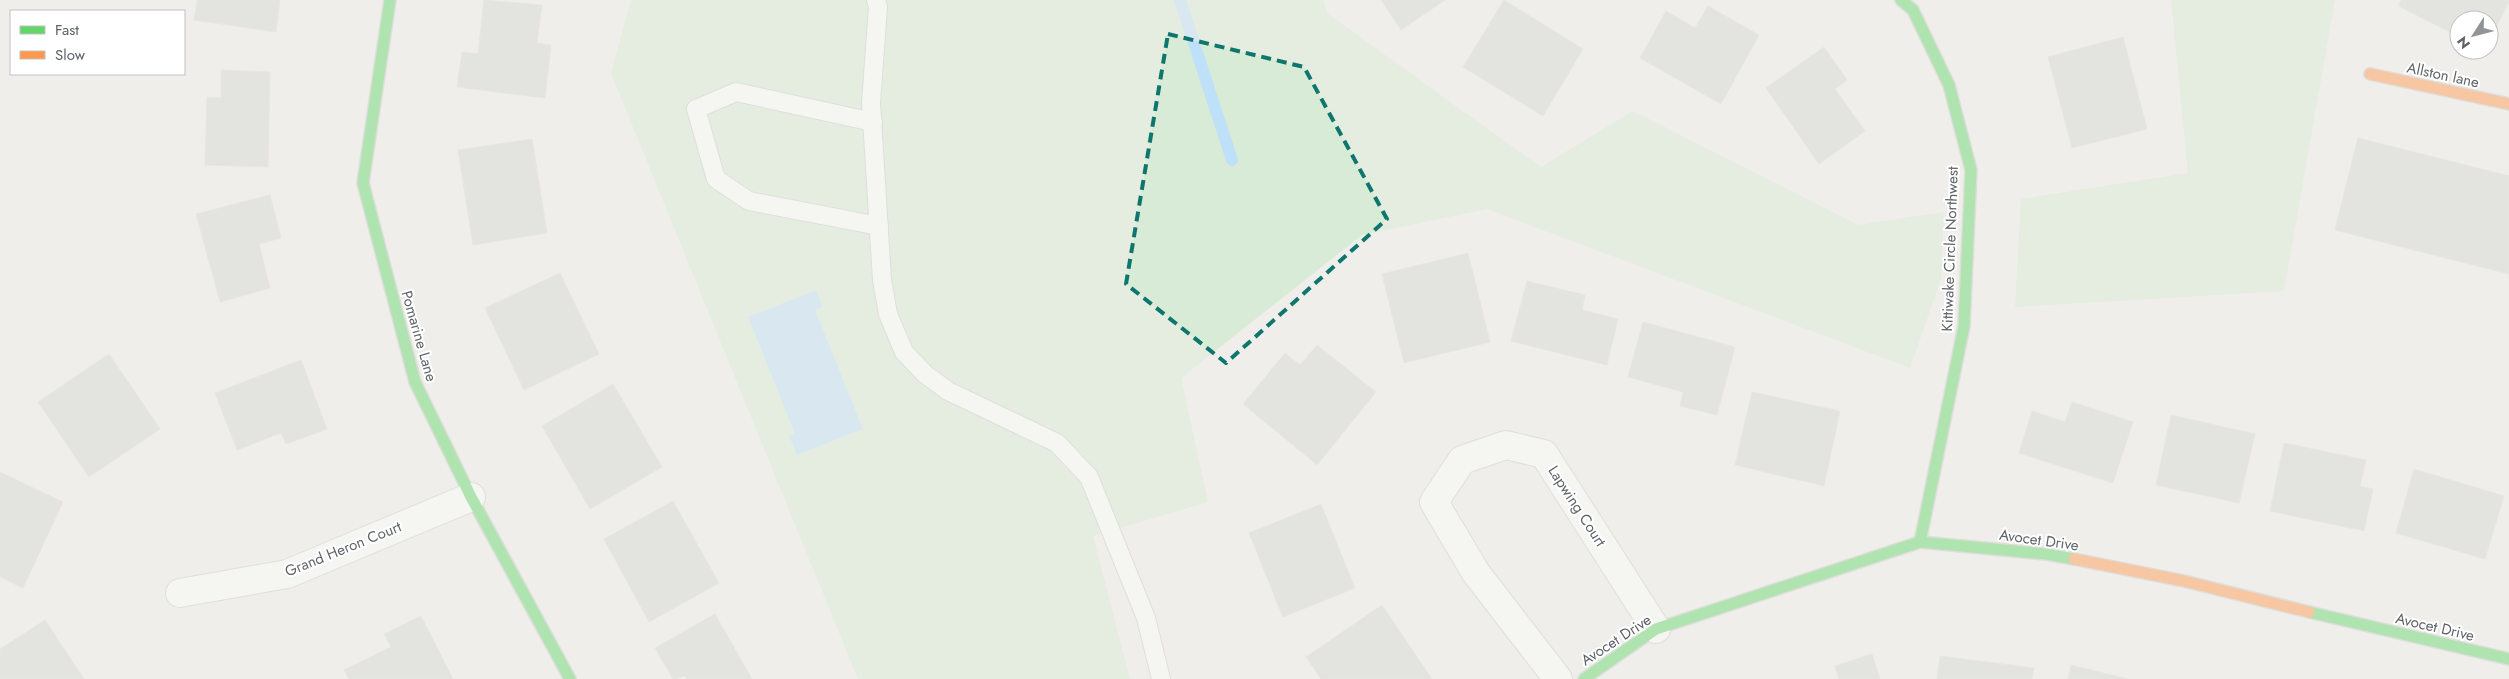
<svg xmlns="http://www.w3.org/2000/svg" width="2509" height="679" font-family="Jost,sans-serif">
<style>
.green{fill:#d8ebd6}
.water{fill:#bfe0f9}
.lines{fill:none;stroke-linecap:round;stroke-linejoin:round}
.stream{stroke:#bfe0f9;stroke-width:12}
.building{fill:#d6d5d3;stroke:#deddd9}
.lane-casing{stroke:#cbcccc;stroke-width:20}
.street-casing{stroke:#cbcccc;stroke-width:30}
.fast-casing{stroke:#cacacb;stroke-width:14}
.slow-casing{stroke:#cacacb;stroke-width:14}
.lane{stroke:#fdfcfc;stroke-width:18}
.street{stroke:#fdfcfc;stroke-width:28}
.fast{stroke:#63d668;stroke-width:11}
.slow{stroke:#ff974d;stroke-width:11}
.marked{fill:none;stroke:#0f766e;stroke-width:4;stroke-dasharray:10 6;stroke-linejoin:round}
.labels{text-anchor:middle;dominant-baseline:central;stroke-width:4;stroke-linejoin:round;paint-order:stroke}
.street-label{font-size:15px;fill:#5f6368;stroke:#fff}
</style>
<rect width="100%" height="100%" fill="#efeeea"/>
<g class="green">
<polygon points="631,0 1323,0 1328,14 1541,167 1633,111 1858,225 1944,212 1941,279 1910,368 1487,209 1362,235 1181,378 1208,502 1093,536 1130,679 858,679 611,73"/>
<polygon points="2171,0 2335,0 2284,291 2015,307 2021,199 2188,173"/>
</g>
<polygon class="water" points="816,290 823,307 815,310 863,429 797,455 789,436 795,434 748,317"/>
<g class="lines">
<polyline class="stream" points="1180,0 1232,160"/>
</g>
<g class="building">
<polygon points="197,0 280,0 276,32 194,20"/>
<polygon points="484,0 542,5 537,43 551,45 545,98 457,87 462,52 478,54"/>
<polygon points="1381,0 1445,0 1401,30"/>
<polygon points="1504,0 1583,49 1543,116 1463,67"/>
<polygon points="2401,0 2509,0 2509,2 2489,41 2489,20 2459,20 2459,37 2399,6"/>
<polygon points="1708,6 1759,35 1721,104 1640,58 1666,11 1695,28"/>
<polygon points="2123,37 2147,129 2072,148 2048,57"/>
<polygon points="1824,47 1847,80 1835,89 1865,131 1819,164 1766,88"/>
<polygon points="221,70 270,72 268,167 205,165 207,97 221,98"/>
<polygon points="2358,138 2509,176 2509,274 2335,230"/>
<polygon points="532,139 547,233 473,245 458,150"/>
<polygon points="270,195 281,238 259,244 270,288 220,302 196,214"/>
<polygon points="1468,253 1490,342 1404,363 1382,274"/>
<polygon points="560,273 599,354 524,390 485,308"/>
<polygon points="1527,281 1585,295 1582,310 1618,319 1607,365 1511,341"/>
<polygon points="1643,322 1735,347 1717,415 1680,406 1683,392 1628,377"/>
<polygon points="1317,345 1376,392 1317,465 1243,404 1285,353 1300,365"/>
<polygon points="109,354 160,429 89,477 38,402"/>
<polygon points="301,360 327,429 286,444 281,433 237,450 215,393"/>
<polygon points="613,384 662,467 590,509 542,426"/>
<polygon points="1752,392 1840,411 1824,486 1735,465"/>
<polygon points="2072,402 2133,422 2113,483 2019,453 2032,411 2065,422"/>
<polygon points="2171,415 2255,434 2239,503 2156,485"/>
<polygon points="2284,443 2366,460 2360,486 2373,489 2364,531 2270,511"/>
<polygon points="2414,469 2504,496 2485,559 2396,533"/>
<polygon points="0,472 63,502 23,588 0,577"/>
<polygon points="673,501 719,583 649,622 604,539"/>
<polygon points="1321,504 1355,588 1283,617 1249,533"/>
<polygon points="1382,605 1432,679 1321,679 1306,657"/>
<polygon points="715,614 752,679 686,679 685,676 673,679 655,648"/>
<polygon points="421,616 453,679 349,679 344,670 391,647 384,634"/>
<polygon points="45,620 84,679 0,679 0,649"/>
<polygon points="1872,654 1880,679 1839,679 1835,666"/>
<polygon points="1940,656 2034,668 2032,679 1937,679"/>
<polygon points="2071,665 2128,679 2068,679"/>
</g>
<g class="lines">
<g class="lane-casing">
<g id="lane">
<polyline points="876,0 878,7 871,103 882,280 888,314 904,352 925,374 948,391 1057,443 1089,477 1146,618 1161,679"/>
<polyline points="873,122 736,92 696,109 716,179 749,201 879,226"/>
</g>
</g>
<g class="street-casing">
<g id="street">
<polyline points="180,593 287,574 471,497"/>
<polyline points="1558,679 1476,573 1434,502 1462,460 1506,445 1544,454 1656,629"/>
</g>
</g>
<g class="fast-casing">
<g id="fast">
<polyline points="390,0 363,183 415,382 471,497 570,679"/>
<polyline points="1901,0 1913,10 1949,85 1971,170 1964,326 1920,542"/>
<polyline points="2309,612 2509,659"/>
<polyline points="1584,679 1656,629 1920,542 2046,554 2074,559"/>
</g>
</g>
<g class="slow-casing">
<g id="slow">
<polyline points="2370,74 2509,104"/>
<polyline points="2074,559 2184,581 2309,612"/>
</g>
</g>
<use href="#lane" class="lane"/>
<use href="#street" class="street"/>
<use href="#fast" class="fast"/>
<use href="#slow" class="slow"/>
</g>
<path d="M0 0H2509V679H0ZM1168,34L1304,67L1387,219L1226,363L1126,284Z" fill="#efeeea" fill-opacity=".55" fill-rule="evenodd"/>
<path class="marked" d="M1168,34L1304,67L1387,219L1226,363L1126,284Z"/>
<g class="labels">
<g class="street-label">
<text transform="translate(2443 75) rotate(12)">Allston lane</text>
<text transform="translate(1950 249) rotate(-88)">Kittiwake Circle Northwest</text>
<text transform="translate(419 336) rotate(74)">Pomarine Lane</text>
<text transform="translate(1577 506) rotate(57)">Lapwing Court</text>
<text transform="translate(2039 540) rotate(8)">Avocet Drive</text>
<text transform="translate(343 549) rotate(-22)">Grand Heron Court</text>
<text transform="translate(2435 627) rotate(13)">Avocet Drive</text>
<text transform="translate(1616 640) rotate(-33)">Avocet Drive</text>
</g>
</g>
<rect x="10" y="10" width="175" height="65" fill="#ffffff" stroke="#bfc1c3"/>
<rect x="20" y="26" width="25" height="8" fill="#63d668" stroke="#bfc1c3"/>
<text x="55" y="35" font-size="15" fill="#5f6368">Fast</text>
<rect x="20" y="51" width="25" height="8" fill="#ff974d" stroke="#bfc1c3"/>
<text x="55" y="60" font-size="15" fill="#5f6368">Slow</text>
<g transform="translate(2474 35) rotate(234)"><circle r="24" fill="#ffffff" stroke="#bfc1c3"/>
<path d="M0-4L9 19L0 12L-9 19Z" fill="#919496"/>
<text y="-8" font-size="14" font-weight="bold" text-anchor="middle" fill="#5f6368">N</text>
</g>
</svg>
